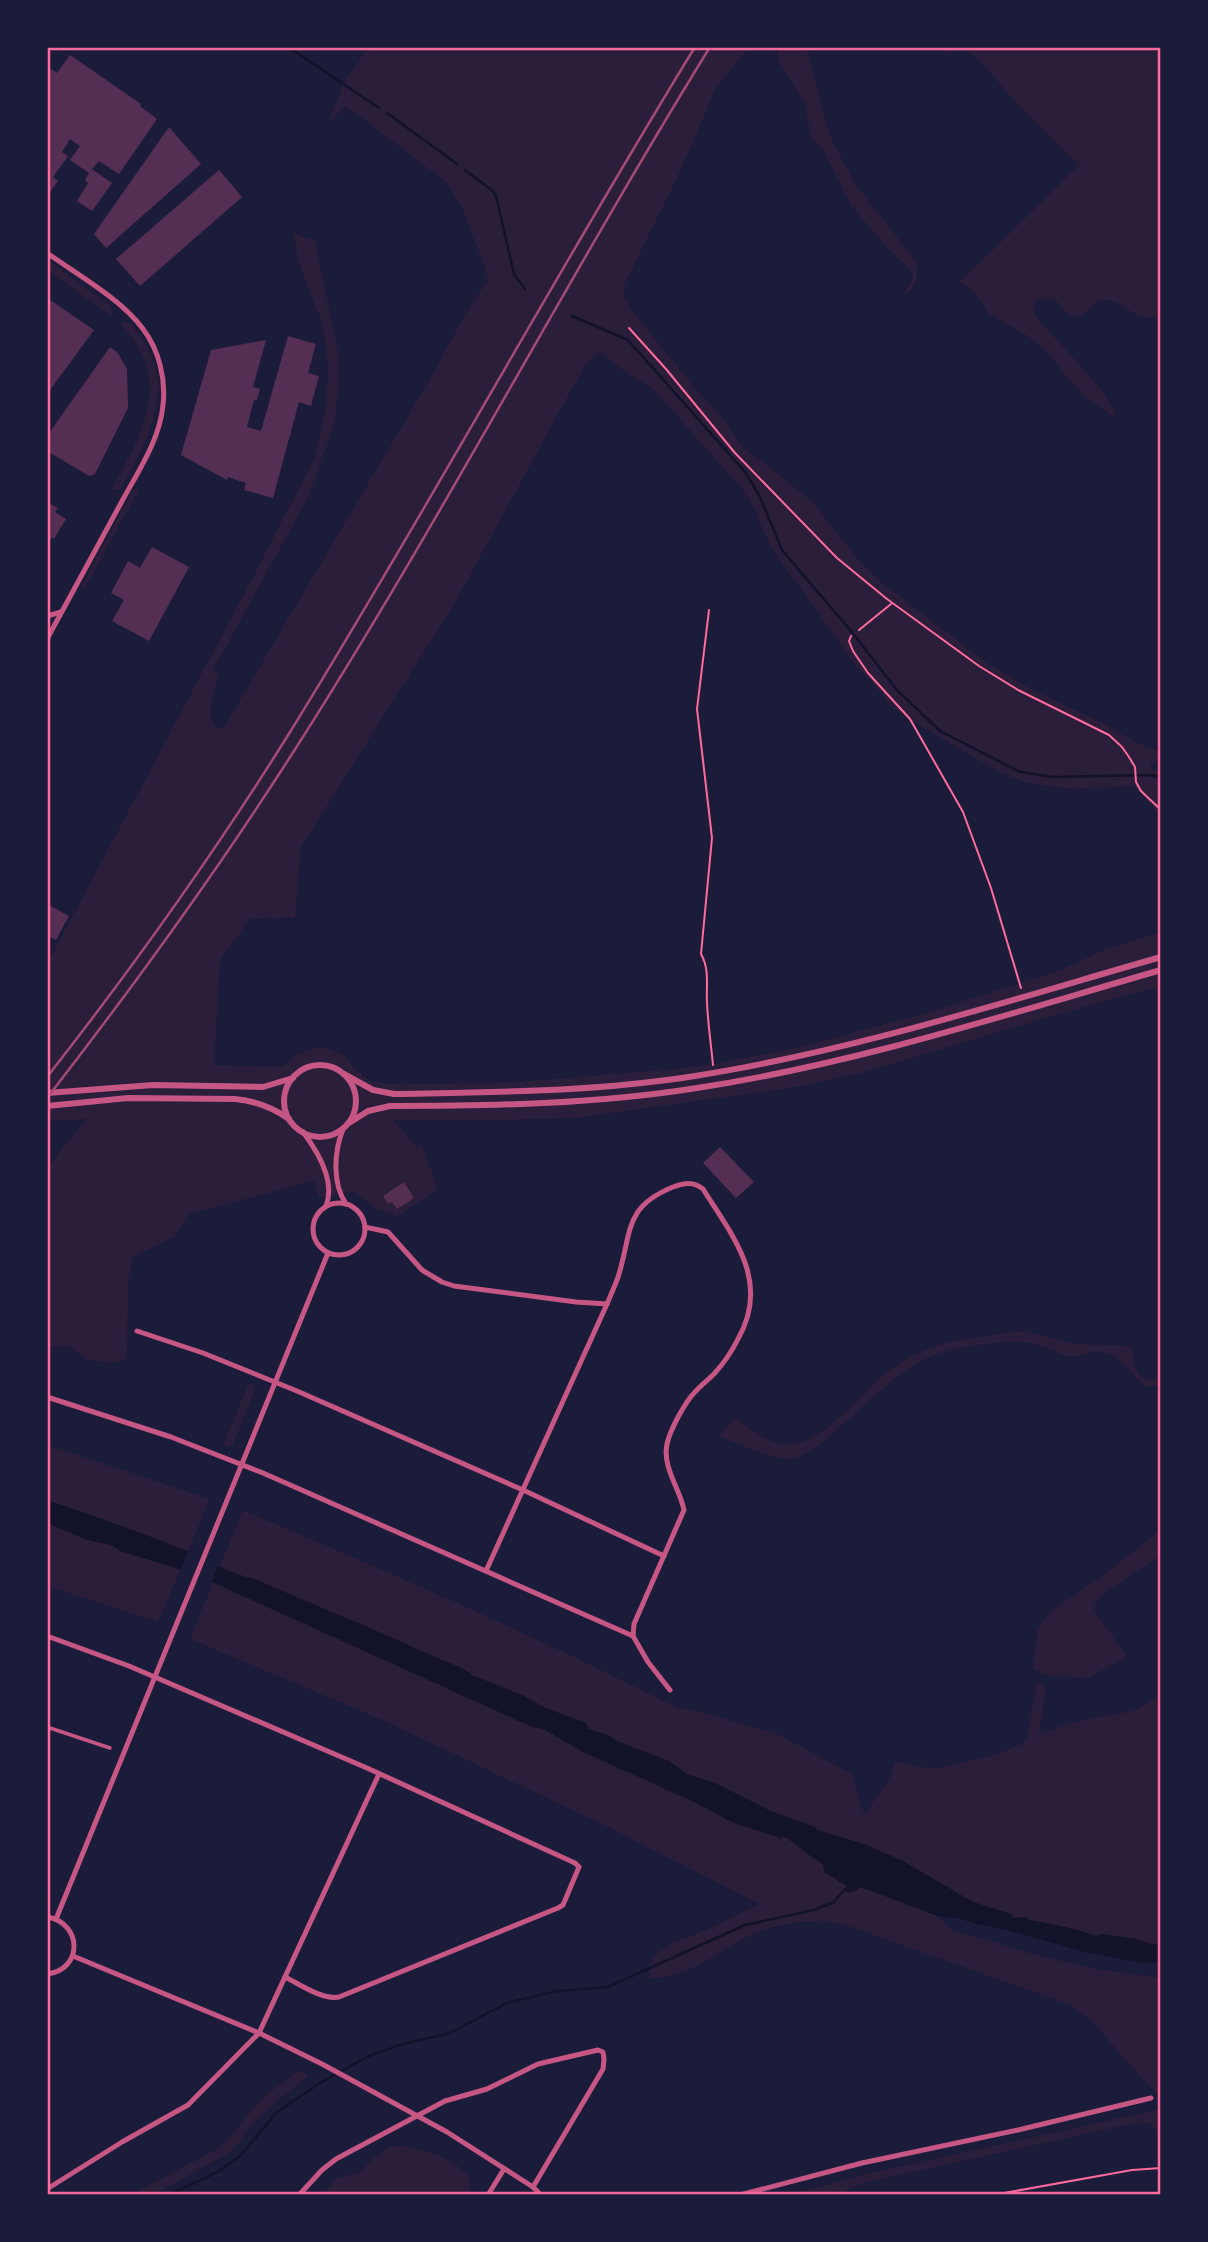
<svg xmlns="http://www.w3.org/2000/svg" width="1208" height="2242" font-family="'Archivo Narrow',sans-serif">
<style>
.green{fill:#2a1e3b}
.water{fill:#12122b}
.pier{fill:#1b1b3a}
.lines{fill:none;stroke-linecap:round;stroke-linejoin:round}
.stream{stroke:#12122b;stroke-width:2.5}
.building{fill:#542f53}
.path{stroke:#ff6b9d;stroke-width:2}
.pedestrian{stroke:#c65784;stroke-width:3.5}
.minor{stroke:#c65784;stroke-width:5}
.tertiary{stroke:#c65784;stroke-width:6}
.rail{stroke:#a44b75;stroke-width:2.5}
.neatline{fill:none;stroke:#ff6b9d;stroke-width:2.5}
</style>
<rect width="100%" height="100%" fill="#1b1b3a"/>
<g class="green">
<path d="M369,47H749L715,90L682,167L625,284L623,295L631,309L694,387L724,419L743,447L796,488L815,505L856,557L881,582L983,660L1029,688L1109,726L1136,743L1157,750L1161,747V758L1150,765L1152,770L1161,772V815L1133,786L1073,789L1027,783L999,772L899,713L854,663L770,546L755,510L743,490L652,388L625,372L602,353H597L585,366L564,403L456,601L301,847L295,917L250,919L220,960L214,1065L280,1067L288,1063L293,1056L317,1047L329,1049L345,1056L355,1069L370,1081L389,1084L506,1083L676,1069L714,1064L796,1048L930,1012L1058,971L1104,950L1161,932V986L1066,1012L865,1072L796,1087L575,1118L493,1120H393L417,1147L422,1146L438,1189L397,1216L376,1209L354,1192L319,1198L314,1181L188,1214L176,1236L133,1257L128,1282L127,1358L118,1363L86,1360L70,1346L47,1347V1168L86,1119L47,1121V964L251,581L315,457L326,407L328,371L325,340L321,320L296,256L297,251L293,233L315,241L338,352V391L335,421L309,496L213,670L218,673C217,691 202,715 218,729L224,727L424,389L469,308L488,280L484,265L462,207L447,183L357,114L345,107L327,124L346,79Z"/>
<path d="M779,47H806L830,136L855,184L916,261C919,279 916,287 901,299L913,278L909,268L889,250L851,205L822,148L811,137L805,104L778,59Z"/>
<path d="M942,47H1161V317C1154,317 1146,318 1139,315C1127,311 1116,299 1103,300C1091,301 1088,317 1075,316C1066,316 1060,305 1055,299H1038C1030,309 1036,316 1043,326C1058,341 1117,400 1116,419L1083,395L1047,353L1028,336L989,314L979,298L969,287L959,282L990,253L1079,165L1026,113L972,53L956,50L943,54Z"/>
<polygon points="47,260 110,305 113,312 111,316 47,270"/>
<path d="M122,322L131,323C180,382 153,429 122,488L118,490L112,489C143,432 174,382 121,324Z"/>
<polygon points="133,489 139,489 83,592 81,587"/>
<path d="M1013,1331L1027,1332L1075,1344L1132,1346C1134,1364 1134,1384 1161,1379V1386L1145,1387C1132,1375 1116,1349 1095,1352C1085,1353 1074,1359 1064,1355C1053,1351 1042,1345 1029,1343C1007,1339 944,1348 925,1359C893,1376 865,1405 838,1429C825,1440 807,1458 789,1459C769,1459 737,1443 718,1436L736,1418C748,1428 767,1442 783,1444C821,1449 862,1391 891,1369C899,1363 909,1357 919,1353C953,1336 978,1340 1013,1331Z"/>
<polygon points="249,1383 255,1386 255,1390 233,1444 227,1447 223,1445"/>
<polygon points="47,1445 210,1499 158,1622 47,1586"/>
<path d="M243,1510C389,1572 536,1636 678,1708L695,1710L777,1734L852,1774L864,1815L889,1780L895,1762L934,1769L995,1755L1021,1744L1027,1737L1037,1683L1042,1684L1046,1690L1039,1734L1081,1720L1133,1711L1161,1695V1944H1150L1136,1939L1101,1934L1096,1936C1074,1928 1052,1924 1029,1920L1025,1917L1013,1918L1010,1914L973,1902L946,1888L842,1881L848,1886L849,1893L861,1887L938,1916L949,1929L1036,1955L1096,1969L1161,1978V2099L1093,2023L1071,2005L845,1925C812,1917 774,1923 743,1939C712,1956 685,1979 648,1978L653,1957L670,1944L706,1930L759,1904L606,1826L380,1719L190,1639Z"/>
<polygon points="1161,1530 1161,1555 1111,1588 1095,1603 1094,1611 1125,1653 1124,1659 1087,1678 1045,1675 1033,1669 1038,1628 1051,1611 1109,1571"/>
<polygon points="298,2070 308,2076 278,2100 251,2126 236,2146 224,2156 152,2195 130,2195 214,2151 225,2142 263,2098"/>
<polygon points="1161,2109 1161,2135 1150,2123 1135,2123 863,2183 835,2195 790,2195 866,2174"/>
<path d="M406,2146C428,2151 454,2158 469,2177L471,2195H322L337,2178L361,2172L372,2159L389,2147Z"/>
</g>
<path class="water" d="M47,1500C92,1515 136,1531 180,1548C205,1558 229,1574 255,1579C311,1604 368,1626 424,1652C434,1657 466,1668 472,1675L524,1696L546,1708L586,1723L589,1729L608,1735L619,1742L669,1761L687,1774L715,1783L773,1812L815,1827L818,1830L867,1845L903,1861L973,1902L1011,1914L1013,1918L1025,1917L1029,1920C1053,1924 1074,1928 1096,1936L1101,1934L1136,1939L1150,1944H1161V1962L1142,1963L1085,1952L1007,1930L977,1924L957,1918L938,1916L861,1887L849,1893L844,1890L847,1886L824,1872L823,1864C808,1857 797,1842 782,1836L781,1840L777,1837L734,1823L690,1800L585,1753L543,1729L532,1727L214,1583L176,1568L120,1551L111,1545L87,1540L47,1523Z"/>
<polygon class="pier" points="190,1548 220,1561 210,1585 179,1573"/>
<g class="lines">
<g class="stream">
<polyline points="288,47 379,108"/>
<polyline points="387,113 457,164"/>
<polyline points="465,170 493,191 496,196 514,274 525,289"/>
<polyline points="572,316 628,340 643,357 746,473 760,497 782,550 851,631 897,690 940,731 1020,772 1053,777 1148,775 1161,777"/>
<polyline points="169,2195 219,2171 239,2157 277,2112 320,2083 369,2056 403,2044 450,2033 507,2003 557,1991 608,1987 745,1925 814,1910 834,1902 845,1889"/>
</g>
</g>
<g class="building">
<polygon points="70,55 141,104 140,106 157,119 119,174 99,161 92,169 112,183 92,211 77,201 88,183 85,180 89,173 70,160 80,146 70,139 62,152 68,156 53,177 58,181 47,196 47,66 57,73"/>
<polygon points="169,127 201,164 106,248 94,234"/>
<polygon points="219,170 242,197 140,286 116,259"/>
<polygon points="47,298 94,330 47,394"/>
<polygon points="288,336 316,344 308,373 319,376 311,406 299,402 273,498 244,490 246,483 228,477 227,480 181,455 211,350 266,340 253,387 260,389 257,400 254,400 247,427 261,431"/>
<polygon points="110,347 117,352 127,369 128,408 95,474 89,476 47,451 47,436"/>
<polygon points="47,502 58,508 55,512 66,519 54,539 52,537 47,545"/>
<polygon points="152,547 189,567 149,641 112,621 124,600 111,593 128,561 140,568"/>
<polygon points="47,904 69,916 56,940 47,935"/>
<polygon points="720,1147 754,1182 736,1198 703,1163"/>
<polygon points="404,1182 414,1198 397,1209 392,1202 388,1204 383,1196"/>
</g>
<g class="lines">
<g class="path">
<polyline points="629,328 666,369 735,453 837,558 887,599 979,666 1018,690 1109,735 1122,747 1129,757 1135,767 1136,782 1141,791 1161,810"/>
<path d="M709,610L697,709L712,838L701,954C710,970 706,986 707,1003C708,1024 711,1044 713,1065"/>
<polyline points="859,630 891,604"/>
<polyline points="851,636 849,641 853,651 868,673 910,719 963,812 991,888 1021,988"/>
<polyline points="993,2195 1132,2170 1161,2168"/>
</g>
<polyline class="pedestrian" points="47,1727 110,1748"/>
<g class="minor">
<path d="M47,253C78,275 121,299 143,329C159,350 166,379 163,405C160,440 137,473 121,503C97,548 72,593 47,639"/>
<polyline points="47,616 61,612"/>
<path d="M343,1129C334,1152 332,1183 346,1204"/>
<path d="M303,1132C318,1152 336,1181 326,1206"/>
<circle cx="339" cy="1229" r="26"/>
<path d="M365,1227L388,1232L422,1270L442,1282L454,1286L576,1302L607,1304C611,1294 616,1284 619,1274C632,1231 624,1207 673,1187C684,1183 693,1181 703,1189C733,1237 771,1281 738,1339C732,1351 724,1363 714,1374C708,1380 701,1385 695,1392C685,1402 670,1430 667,1444C662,1467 680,1489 684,1510L634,1624L633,1636L648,1662L670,1690"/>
<polyline points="137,1331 203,1353 297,1391 523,1490 664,1556"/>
<polyline points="47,1397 171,1437 263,1473 633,1636"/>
<polyline points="486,1571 607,1304"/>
<path d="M47,1636L129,1666L367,1768L575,1863L579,1867L563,1905L558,1908L339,1997C322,2000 301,1985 285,1977"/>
<path d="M47,1917C83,1923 83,1970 47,1974"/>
<polyline points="56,1919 328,1253"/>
<polyline points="73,1956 259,2033 322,2064 447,2132 533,2187 541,2195"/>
<polyline points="47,2189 122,2142 188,2105 259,2033 379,1774"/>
<polyline points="299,2195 322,2170 336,2159 445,2101 487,2089 538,2064 598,2050 603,2052 604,2059 603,2069 533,2187"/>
<polyline points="488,2195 504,2169"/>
<polyline points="740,2195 862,2163 1018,2130 1151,2098"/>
</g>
<g class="tertiary">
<circle cx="320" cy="1101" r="36"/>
<path d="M344,1074L373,1090L394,1094C494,1092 595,1092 695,1076C853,1051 1007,1001 1161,957"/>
<polyline points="47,1093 153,1085 263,1087 293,1078"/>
<path d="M47,1106L128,1098L235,1099C256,1101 272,1107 289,1119"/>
<path d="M349,1123L368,1111L390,1106C493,1106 596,1104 697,1088C855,1064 1008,1014 1161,970"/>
</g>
<g class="rail">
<path d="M47,1077C134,966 216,851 290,732C430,506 556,273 695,47"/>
<path d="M47,1098C130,991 210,881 283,768C435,533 563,285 710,47"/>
</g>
</g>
<rect width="1208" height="2242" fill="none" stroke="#1b1b3a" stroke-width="98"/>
<rect x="49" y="49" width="1110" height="2144" class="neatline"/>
</svg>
